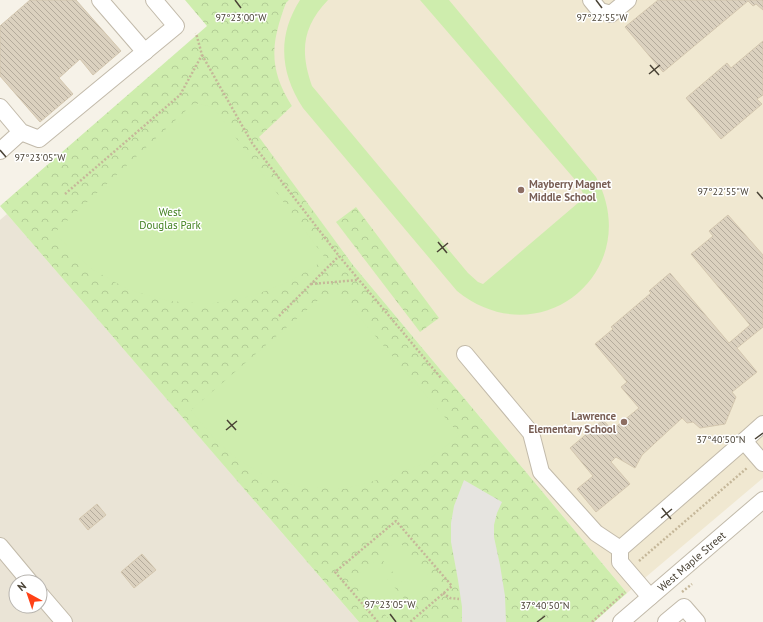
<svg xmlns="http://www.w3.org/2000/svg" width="763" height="622" font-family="'PT Sans',sans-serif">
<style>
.residential{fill:#eae4d6;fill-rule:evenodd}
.education{fill:#f0e8d1}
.park{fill:url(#park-crowns)}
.pitch{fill:#ceedad}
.parking{fill:#e6e4e0}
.building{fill:url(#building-back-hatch);stroke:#d4c7af}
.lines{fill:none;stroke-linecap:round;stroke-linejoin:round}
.minor-casing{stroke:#c2baaa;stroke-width:18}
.path{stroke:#c5b799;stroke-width:2.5;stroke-dasharray:2 2;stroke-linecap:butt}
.minor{stroke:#fff;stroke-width:16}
.ticks{fill:none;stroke:#4a4336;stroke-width:1.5}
.education-dot{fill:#8d6e63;stroke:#fff;stroke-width:1.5}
.labels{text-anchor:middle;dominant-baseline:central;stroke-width:3;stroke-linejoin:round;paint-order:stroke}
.education-label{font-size:11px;font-weight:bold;fill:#785e54;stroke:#fff;text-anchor:start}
.park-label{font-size:11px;fill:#438222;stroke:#fff}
.street-label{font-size:11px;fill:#4a4336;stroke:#fff}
.ticks-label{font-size:10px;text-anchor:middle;fill:#4a4336;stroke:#fff;stroke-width:3;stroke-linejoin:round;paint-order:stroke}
</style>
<defs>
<pattern id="park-crowns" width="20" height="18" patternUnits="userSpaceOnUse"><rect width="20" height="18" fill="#ceedad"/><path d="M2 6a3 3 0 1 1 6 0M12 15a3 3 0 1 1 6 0" fill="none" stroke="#b2cc95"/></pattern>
<pattern id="building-back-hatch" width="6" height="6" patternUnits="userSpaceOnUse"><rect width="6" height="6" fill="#dbd1bf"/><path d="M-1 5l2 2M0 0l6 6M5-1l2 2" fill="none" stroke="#b4ab9c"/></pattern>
</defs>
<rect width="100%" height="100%" fill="#f6f2e8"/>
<path class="residential" d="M7,214L359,622H0V220ZM16,582H40V606H16Z"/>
<polygon class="education" points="289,0 763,0 763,478 627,593 353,265 258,137 292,106 283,92 276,74 273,55 277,27 286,3"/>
<g class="park">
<path d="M185,0H289L286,3C271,43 268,68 292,106L259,137L353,265L627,593L594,622H359L0,206L207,26Z"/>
<polygon points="356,207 439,318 420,332 336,222"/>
</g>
<g class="pitch">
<path d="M300,0H328C302,27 300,52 312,86L468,273L478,282L483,284L585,197L577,182L420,0H449L596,177C646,271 540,358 457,291L303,108C280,73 277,36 300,0Z"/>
<polygon points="194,103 213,107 326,259 291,281 252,296 208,304 169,301 129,290 90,268 54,233"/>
<polygon points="323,296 341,296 460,435 423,464 381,479 344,489 302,487 268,478 239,460 216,441 191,410"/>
<polygon points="398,540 433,581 414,597 379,556"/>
<polygon points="373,562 408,603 389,619 354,578"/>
</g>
<polygon class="parking" points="464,480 502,502 497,513 494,525 494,537 500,565 505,596 506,622 462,622 462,607 458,580 451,542 451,523 454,506"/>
<g class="building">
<polygon points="30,0 76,0 121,51 93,75 80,59 59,78 73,94 40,122 0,76 0,26"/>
<polygon points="658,0 763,0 763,10 756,4 753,6 748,1 663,72 625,27"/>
<polygon points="763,41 763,95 757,99 762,104 721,139 686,98 727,63 731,68"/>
<polygon points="728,215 763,255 763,327 737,348 757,372 732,392 736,397 725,424 700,428 693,422 687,423 682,418 642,455 635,468 616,457 611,462 630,484 596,512 577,489 593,476 570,448 603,420 612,430 639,408 621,387 627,382 595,344 613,329 611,327 651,293 649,291 670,273 729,343 750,325 691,254 713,236 709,231"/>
<polygon points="97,504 106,515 88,530 79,519"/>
<polygon points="142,554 156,570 134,588 121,572"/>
</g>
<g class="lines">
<g class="minor-casing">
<g id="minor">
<polyline points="100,0 145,52"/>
<polyline points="591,0 600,11 611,14 628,0"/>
<polyline points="0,107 21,132 39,139 176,26 154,0"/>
<polyline points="0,151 21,132"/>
<polyline points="465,354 531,433 541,472 596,533 620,549"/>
<polyline points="744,441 763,424"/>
<polyline points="0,546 30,582"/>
<polyline points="40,594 64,622"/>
<polyline points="650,597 620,562 620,549 744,441 763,463"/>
<path id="s1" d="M621,622L763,500"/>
<polyline points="666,622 684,607 697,622"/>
</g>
</g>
<g class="path">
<polyline points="202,55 252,143 339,256 441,378"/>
<polyline points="65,194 180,95 202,55 196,33"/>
<polyline points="311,284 358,280"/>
<polyline points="279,316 339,256"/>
<polyline points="639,561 747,468"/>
<polyline points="682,592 692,584"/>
<polyline points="443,593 450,598 459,599"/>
<polyline points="378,622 335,572 396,521 452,586 410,622"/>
<polyline points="592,622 625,592"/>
</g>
<use href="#minor" class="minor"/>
</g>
<path class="ticks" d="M235,0L241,8M596,0L602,8M650,65L659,75M649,74L660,65M0,150L6,157M757,192L763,199M438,242L447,253M437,252L448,243M227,420L236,430M226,430L237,421M755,439L763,433M662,508L671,519M661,518L672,509M390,614L396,622M537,622L545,616"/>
<g class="education-dot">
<circle cx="521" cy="190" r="4"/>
<circle cx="624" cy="422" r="4"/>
</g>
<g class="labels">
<g class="education-label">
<text x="529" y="184">Mayberry Magnet<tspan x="529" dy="13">Middle School</tspan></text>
<text x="616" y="416" text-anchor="end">Lawrence<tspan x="616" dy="13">Elementary School</tspan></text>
</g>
<g class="park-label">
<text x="170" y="212">West<tspan x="170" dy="13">Douglas Park</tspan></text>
</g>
<g class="street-label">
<text stroke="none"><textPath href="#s1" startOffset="93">West Maple Street</textPath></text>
</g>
</g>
<g class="ticks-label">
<text x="241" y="21">97°23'00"W</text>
<text x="602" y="21">97°22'55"W</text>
<text x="40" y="161">97°23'05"W</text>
<text x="723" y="195">97°22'55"W</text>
<text x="721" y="443">37°40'50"N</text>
<text x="390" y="608">97°23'05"W</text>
<text x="545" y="609">37°40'50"N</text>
</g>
<g transform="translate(28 594) rotate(320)"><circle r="19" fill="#ffffff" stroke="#b7b4af"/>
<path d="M0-3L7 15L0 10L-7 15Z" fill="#ff4116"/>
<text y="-6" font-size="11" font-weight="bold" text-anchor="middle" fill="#4a4336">N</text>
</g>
</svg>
